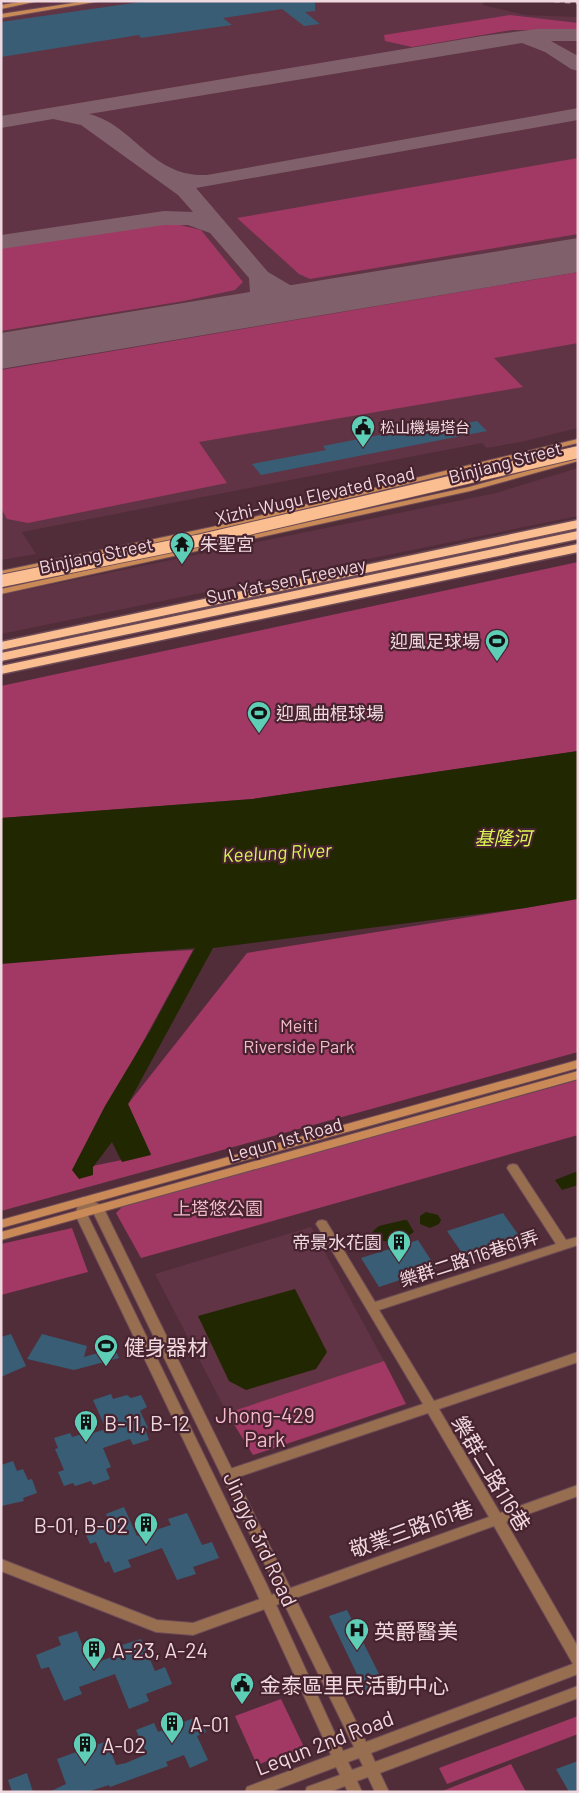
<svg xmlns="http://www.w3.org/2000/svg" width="579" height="1793" font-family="Barlow,'Noto Sans TC',sans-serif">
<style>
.built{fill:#603444}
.green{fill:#a13964}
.water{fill:#212700}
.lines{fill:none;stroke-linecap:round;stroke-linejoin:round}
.taxiway{fill:#80606a;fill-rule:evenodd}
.runway{fill:#80606a;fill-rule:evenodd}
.building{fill:#395d74}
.minor-casing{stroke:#6e4c57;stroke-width:2}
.tertiary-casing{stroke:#6e4c57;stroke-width:2}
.secondary-casing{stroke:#6e4c57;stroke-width:2}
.motorway-casing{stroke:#6e4c57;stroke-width:3}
.minor{fill:#976e4f;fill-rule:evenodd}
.tertiary{fill:#976e4f;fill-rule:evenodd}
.secondary{fill:#ca8a57;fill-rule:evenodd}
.motorway{fill:#fabe91;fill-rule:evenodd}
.rail{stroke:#b0939c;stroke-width:2.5;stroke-dasharray:5.5 5.5;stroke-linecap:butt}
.motorway-bridge-casing{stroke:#6e4c57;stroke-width:14;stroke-linecap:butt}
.motorway-bridge{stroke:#fabe91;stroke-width:12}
.labels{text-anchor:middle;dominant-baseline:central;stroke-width:4.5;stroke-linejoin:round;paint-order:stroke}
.far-poi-label{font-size:15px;fill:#f0d8df;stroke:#46232f;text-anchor:start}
.street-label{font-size:18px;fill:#f0d8df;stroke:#46232f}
.poi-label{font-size:18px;fill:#f0d8df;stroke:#46232f;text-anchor:start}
.park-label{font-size:18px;fill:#f4b9cb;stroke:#46232f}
.water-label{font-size:19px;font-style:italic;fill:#daf454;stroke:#46232f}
.near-poi-label{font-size:21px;fill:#f0d8df;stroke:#46232f;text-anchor:start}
.near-park-label{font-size:21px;fill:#f4b9cb;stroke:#46232f}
.near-street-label{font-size:21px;fill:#f0d8df;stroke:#46232f}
</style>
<rect width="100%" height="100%" fill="#512d39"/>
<g class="built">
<polygon points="1,1 483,1 483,5 525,15 578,17 578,428 525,441 487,448 482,443 22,532 36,554 1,560"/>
<polygon points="578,468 578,516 1,634 1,595 496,493"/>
<polygon points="311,1227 384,1361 227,1413 155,1274"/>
</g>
<g class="green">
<polygon points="510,15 578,23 578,31 512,30 412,47 385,41 384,35"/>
<polygon points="578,158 578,234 310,279 299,274 237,218"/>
<polygon points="155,224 176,224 201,230 243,282 235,290 184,301 1,331 1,248"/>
<polygon points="578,272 578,343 494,358 523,387 199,442 227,483 28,523 7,519 1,508 1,370"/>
<polygon points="578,562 578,751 253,799 1,818 1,686"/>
<polygon points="578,898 578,1052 1,1211 1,960 193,950 73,1170 151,1154 128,1104 247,953 525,908"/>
<polygon points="578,1080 578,1135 141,1258 116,1213 123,1206"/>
<polygon points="72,1228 88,1272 1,1295 1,1244"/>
<polygon points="384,1361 406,1404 253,1455 227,1413"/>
<polygon points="281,1699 304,1747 257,1765 235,1716"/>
<polygon points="578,1716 578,1734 447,1784 439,1768"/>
<polygon points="511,1764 526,1792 440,1792"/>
</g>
<g class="water">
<polygon points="578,751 578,899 525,908 213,948 128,1104 151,1155 122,1162 112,1142 93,1167 93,1175 79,1179 72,1170 105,1106 150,1031 195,948 1,964 1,818 253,799"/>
<polygon points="578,1171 578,1185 562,1190 555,1180"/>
<polygon points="426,1212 438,1215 441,1220 439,1224 430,1228 420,1224 420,1216"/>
<path d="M404,1220H407L414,1232C403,1240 382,1247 373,1235V1231L379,1226Z"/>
<polygon points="295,1289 327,1352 316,1369 246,1390 229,1381 198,1316"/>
</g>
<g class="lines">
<path class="taxiway" d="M537,29H578V41H551L578,56V71L571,69L545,52L522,43L89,114C134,125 152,178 207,175L578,108V120L196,188L268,272L290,285L318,288L578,247V261L318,302L284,298L273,294L265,306L253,311L1,357V343L245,298L250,292L249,278L210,233L188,225H164L1,249V235L164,211L193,212L178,195L81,125L53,119L1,128V116L482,36Z"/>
<polygon class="runway" points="578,238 578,272 1,369 1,333"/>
</g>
<g class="building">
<polygon points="147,1 315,1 315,11 305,12 320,24 304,26 282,9 223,18 232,25 141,38 139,35 1,57 1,22"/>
<polygon points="477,421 487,431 261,475 252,464 326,450 323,446 400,431 404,435"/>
<polygon points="503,1213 522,1240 466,1259 447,1231"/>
<polygon points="418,1240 436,1268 379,1287 361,1258"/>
<polygon points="11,1334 26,1366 1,1377 1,1337"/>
<polygon points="42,1334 87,1346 84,1357 115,1348 119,1358 74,1370 27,1359"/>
<polygon points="111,1394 113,1399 127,1395 131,1398 141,1395 147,1407 140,1411 148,1428 145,1429 149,1440 133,1445 130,1439 103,1448 111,1467 106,1469 110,1479 93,1485 91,1481 75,1486 73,1483 64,1486 58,1472 64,1470 55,1449 58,1448 54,1438 70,1433 72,1437 86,1433 87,1435 106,1429 93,1400"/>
<polygon points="13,1461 17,1471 23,1469 28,1480 32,1479 37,1493 23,1498 24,1501 1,1506 1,1465"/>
<polygon points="124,1507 137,1536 171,1525 168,1519 187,1513 202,1545 212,1542 219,1558 193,1567 196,1574 177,1580 162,1548 128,1560 131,1567 114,1573 109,1561 105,1563 96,1542 90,1544 84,1530 109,1521 106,1514"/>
<polygon points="347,1610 385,1686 366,1693 329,1616"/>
<polygon points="77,1631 90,1665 125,1652 122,1645 141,1639 155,1671 165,1667 172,1684 146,1694 149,1701 129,1709 115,1674 79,1687 82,1694 64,1701 49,1667 41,1669 36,1655 61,1645 58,1637"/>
<polygon points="199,1716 206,1732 197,1736 208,1760 190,1768 184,1755 166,1762 168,1766 110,1787 109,1785 87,1792 49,1792 66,1784 57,1759 107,1741 116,1765 126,1763 147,1754 136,1730 154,1723 158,1732"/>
<polygon points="578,1761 578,1792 569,1792 556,1769"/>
<polygon points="27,1773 33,1792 12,1792 8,1780"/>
</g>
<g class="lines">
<g class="minor-casing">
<polygon id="minor" points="513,1164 517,1165 566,1240 578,1237 578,1245 379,1310 434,1401 578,1352 578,1362 439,1409 500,1513 578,1485 578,1496 506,1522 578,1647 578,1666 573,1664 494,1526 193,1635 156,1632 1,1571 1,1559 157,1620 193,1623 489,1517 428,1413 229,1480 224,1479 223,1475 224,1471 423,1404 318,1227 316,1224 318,1221 322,1220 326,1221 375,1302 556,1244 507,1168 509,1165"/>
</g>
<g class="tertiary-casing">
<path id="tertiary" d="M85,1197L102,1206L104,1209L366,1742L578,1662V1674L371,1753L375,1762L578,1686V1698L380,1773L389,1792H375L368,1777L357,1781L362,1792H348L345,1786L330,1792H305L307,1787L340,1775L336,1767L270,1792H245L247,1787L331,1755L253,1585L75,1214L81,1198ZM88,1209L93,1212L354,1747L343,1751L267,1585L87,1214ZM359,1758L363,1766L352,1770L348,1762Z"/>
</g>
<g class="secondary-casing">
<g id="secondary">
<polygon points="25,1 39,1 1,9 1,5"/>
<polygon points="86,1 101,1 1,18 1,14"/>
<polygon points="578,439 578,443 212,531 1,576 1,571 212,527"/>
<polygon points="578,457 578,461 470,491 1,594 1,589 469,487"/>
<polygon points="578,1060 578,1068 1,1228 1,1220"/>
<polygon points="578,1071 578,1079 1,1240 1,1232"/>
</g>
</g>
<g class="motorway-casing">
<g id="motorway">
<polygon points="578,520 578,528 1,650 1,642"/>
<polygon points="578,531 578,539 1,661 1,653"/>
<polygon points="578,544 578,552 1,674 1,666"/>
</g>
</g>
<use href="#minor" class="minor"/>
<use href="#tertiary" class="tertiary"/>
<use href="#secondary" class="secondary"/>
<use href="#motorway" class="motorway"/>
<polyline class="rail" points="554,1 578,3"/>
<g class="motorway-bridge-casing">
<polyline id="motorway-bridge" points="1,581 197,541 578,452"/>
</g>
<use href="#motorway-bridge" class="motorway-bridge"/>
</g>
<defs>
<g id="civic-pin" transform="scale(1.25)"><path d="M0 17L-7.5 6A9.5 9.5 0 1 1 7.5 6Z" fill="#5eceb7" stroke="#46232f"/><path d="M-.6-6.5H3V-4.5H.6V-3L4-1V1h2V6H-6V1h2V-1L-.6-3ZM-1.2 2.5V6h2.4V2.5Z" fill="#111"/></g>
<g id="temple-pin" transform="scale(1.25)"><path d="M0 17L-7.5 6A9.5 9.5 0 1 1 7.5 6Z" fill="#5eceb7" stroke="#46232f"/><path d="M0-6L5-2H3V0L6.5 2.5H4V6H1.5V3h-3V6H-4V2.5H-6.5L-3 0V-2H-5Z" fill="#111"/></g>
<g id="stadium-pin" transform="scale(1.25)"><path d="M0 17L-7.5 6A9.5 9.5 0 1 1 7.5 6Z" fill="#5eceb7" stroke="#46232f"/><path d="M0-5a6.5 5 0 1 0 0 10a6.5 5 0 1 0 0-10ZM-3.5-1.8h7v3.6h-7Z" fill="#111"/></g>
<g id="building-pin" transform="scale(1.25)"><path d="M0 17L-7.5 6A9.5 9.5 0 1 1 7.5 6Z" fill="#5eceb7" stroke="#46232f"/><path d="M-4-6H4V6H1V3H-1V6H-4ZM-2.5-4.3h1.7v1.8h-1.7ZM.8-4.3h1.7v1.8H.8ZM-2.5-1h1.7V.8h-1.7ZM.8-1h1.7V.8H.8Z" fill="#111"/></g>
<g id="hospital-pin" transform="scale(1.25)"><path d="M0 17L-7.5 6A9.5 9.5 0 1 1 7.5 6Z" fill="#5eceb7" stroke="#46232f"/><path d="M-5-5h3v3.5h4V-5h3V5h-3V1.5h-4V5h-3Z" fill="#111"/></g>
</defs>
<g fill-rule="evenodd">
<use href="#civic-pin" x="363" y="427"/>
<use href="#temple-pin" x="182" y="544"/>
<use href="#stadium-pin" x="497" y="641"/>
<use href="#stadium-pin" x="259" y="713"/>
<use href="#building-pin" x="399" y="1242"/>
<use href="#stadium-pin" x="106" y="1346"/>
<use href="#building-pin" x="86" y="1422"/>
<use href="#building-pin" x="146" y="1524"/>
<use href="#hospital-pin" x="357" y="1630"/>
<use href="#building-pin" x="94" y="1649"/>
<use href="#civic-pin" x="242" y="1684"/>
<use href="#building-pin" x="172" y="1723"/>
<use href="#building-pin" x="85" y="1744"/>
</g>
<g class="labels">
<g class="far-poi-label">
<text x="380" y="427">松山機場塔台</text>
</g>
<g class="street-label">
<text transform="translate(505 462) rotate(-15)">Binjiang Street</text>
<text transform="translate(315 495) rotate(-13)">Xizhi-Wugu Elevated Road</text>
<text transform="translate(96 555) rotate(-12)">Binjiang Street</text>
<text transform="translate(286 580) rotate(-12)">Sun Yat-sen Freeway</text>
<text transform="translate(285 1139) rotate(-16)">Lequn 1st Road</text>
<text transform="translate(469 1258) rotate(-18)">樂群二路116巷61弄</text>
</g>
<g class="poi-label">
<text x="200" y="544">朱聖宮</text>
<text x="480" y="641" text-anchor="end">迎風足球場</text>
<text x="276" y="713">迎風曲棍球場</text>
<text x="382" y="1242" text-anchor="end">帝景水花園</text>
</g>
<g class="park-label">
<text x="299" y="1025">Meiti<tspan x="299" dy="21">Riverside Park</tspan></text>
<text x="218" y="1208">上塔悠公園</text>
</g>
<g class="water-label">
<text x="503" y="837">基隆河</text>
<text transform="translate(277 852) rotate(-3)">Keelung River</text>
</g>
<g class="near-poi-label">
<text x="124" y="1346">健身器材</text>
<text x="104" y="1422">B-11, B-12</text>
<text x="128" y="1524" text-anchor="end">B-01, B-02</text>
<text x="374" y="1630">英爵醫美</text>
<text x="112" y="1649">A-23, A-24</text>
<text x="260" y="1684">金泰區里民活動中心</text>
<text x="190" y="1723">A-01</text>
<text x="102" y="1744">A-02</text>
</g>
<g class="near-park-label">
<text x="265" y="1414">Jhong-429<tspan x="265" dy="24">Park</tspan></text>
</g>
<g class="near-street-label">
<text transform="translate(492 1473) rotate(59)">樂群二路116巷</text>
<text transform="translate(411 1528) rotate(-20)">敬業三路161巷</text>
<text transform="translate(261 1539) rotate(65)">Jingye 3rd Road</text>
<text transform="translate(324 1742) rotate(-21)">Lequn 2nd Road</text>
</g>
</g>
<rect width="579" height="1793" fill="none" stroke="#f0d8df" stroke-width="5"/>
</svg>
